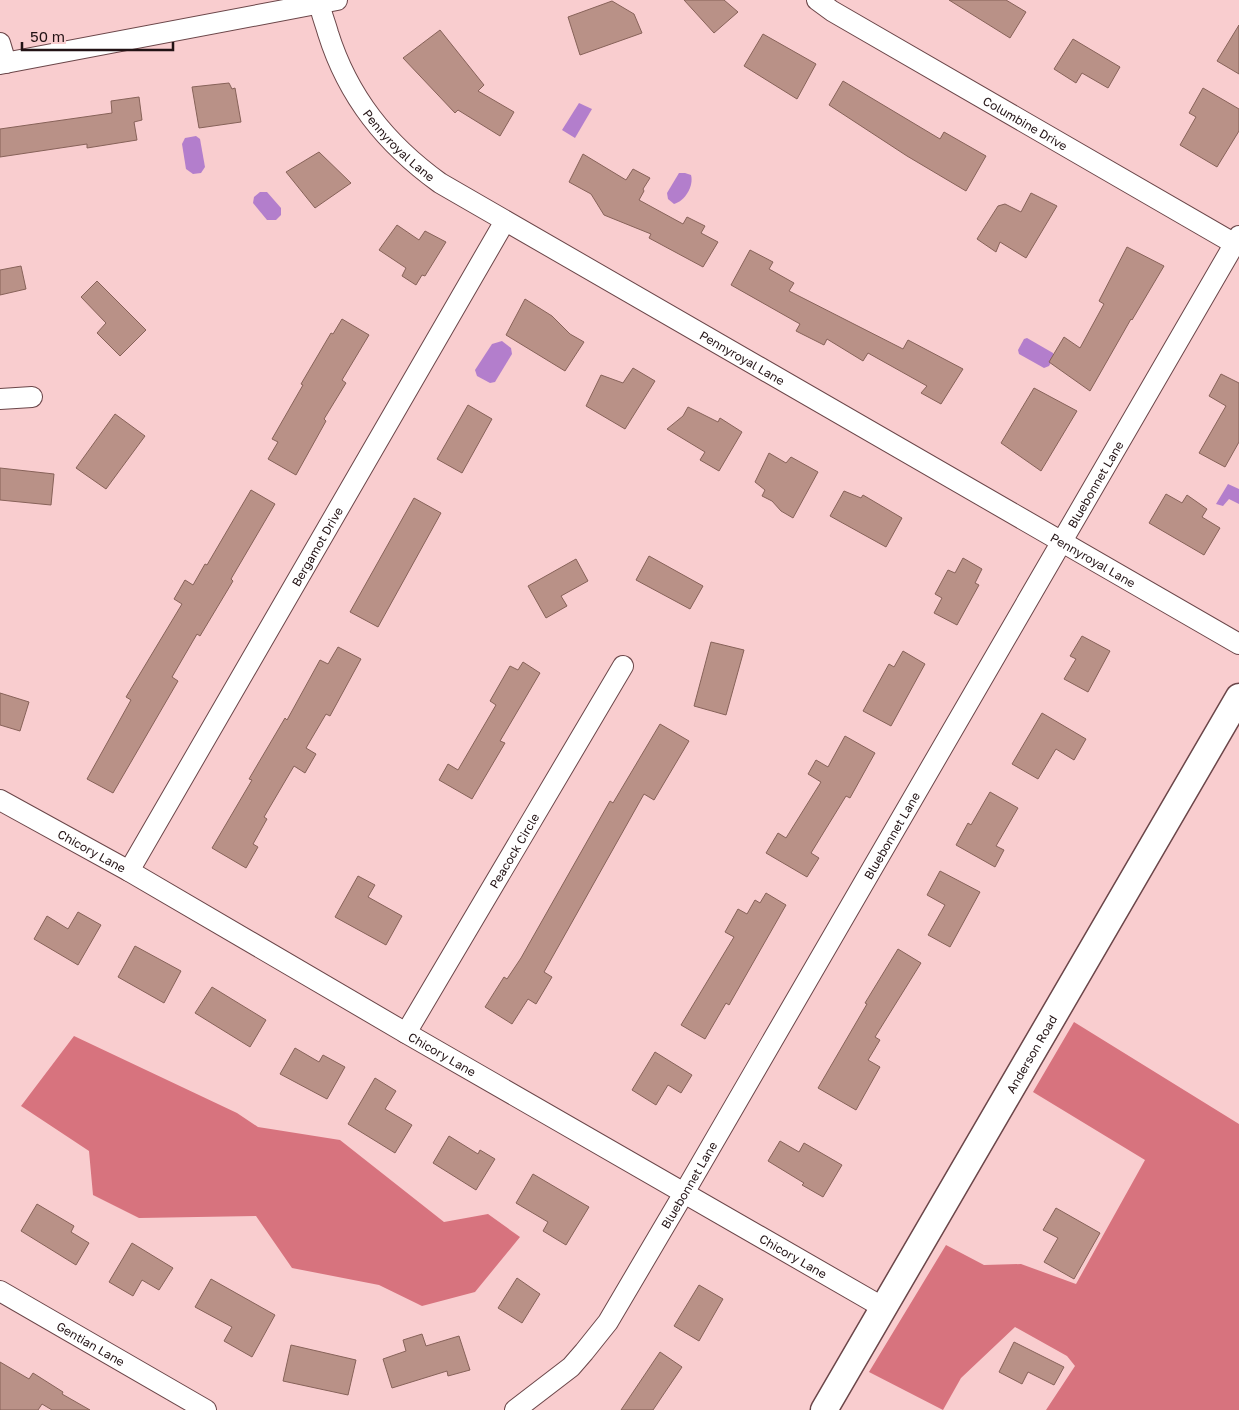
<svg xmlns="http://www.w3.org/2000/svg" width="1239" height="1410" font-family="'Golos Text',sans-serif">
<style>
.forest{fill:#d7737e}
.water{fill:#b37ecc}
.building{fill:#b99187;stroke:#876259}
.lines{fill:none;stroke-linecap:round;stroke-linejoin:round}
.minor-casing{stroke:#6b4649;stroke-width:22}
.tertiary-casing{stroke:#6b4649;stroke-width:29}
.minor{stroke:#fff;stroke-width:20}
.tertiary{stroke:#fff;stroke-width:26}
.labels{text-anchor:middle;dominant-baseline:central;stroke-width:4.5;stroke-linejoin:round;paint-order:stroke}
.street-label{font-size:12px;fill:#221214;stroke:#f9cdcf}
</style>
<rect width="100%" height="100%" fill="#f9cdcf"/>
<g class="forest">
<polygon points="1074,1022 1239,1124 1239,1410 1046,1410 1075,1366 1067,1356 1015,1327 961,1378 943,1410 869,1372 946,1245 984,1265 1021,1264 1076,1284 1145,1160 1033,1092"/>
<polygon points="74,1036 237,1113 258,1127 340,1140 444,1222 488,1214 520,1237 475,1292 422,1306 379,1285 292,1268 256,1216 139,1218 93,1195 89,1151 21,1106"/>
</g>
<g class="water">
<polygon points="579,103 592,109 575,138 562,130"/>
<polygon points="196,136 200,139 205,167 201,173 193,174 186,169 182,144 185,138"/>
<path d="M679,173H685L691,175C694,186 685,201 674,204L668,199L667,193Z"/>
<polygon points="260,192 267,192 281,208 281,215 276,220 267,220 253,203 254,197"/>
<polygon points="1027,338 1053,353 1054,357 1049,366 1044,368 1019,354 1018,350 1024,339"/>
<polygon points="502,341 511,348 512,354 495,382 490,383 477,376 475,370 492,344"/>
<polygon points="1228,484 1239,489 1239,504 1229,499 1223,506 1216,504"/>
</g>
<g class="building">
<polygon points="684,0 724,0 738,12 714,33"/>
<polygon points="949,0 1006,0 1026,12 1010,38"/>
<polygon points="612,1 634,14 642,33 580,55 568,17"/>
<polygon points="1239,25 1239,74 1217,61"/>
<polygon points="440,30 484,85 478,91 514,112 500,136 458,110 455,113 403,58"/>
<polygon points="763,34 816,64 797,99 744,66"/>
<polygon points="1073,39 1120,67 1108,88 1082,73 1076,83 1054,69"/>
<polygon points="843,81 940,139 944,132 986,156 966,191 907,156 829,105"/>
<polygon points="229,83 232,89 235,88 241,122 199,128 192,87"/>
<polygon points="1203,88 1239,109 1239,131 1217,167 1180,145 1196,117 1189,113"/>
<polygon points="139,97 142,120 134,122 137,140 87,148 87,144 0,157 0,129 112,113 111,101"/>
<polygon points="319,152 351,183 315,208 286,172"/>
<polygon points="583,154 626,180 633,169 650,178 643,189 644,191 639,200 683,224 687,217 705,226 701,233 718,242 703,267 649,238 651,234 604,215 591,194 569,182"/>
<polygon points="1031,193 1057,206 1026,258 1000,242 996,252 977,239 998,206 1005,204 1021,212"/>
<polygon points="397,225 419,240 425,231 446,242 425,276 422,275 416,285 402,276 406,268 379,250"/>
<polygon points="1127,247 1164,266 1132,320 1131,319 1090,391 1049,362 1064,337 1080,348 1104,304 1099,301"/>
<polygon points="750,250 773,262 769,269 794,283 789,291 903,349 908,340 963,369 941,404 921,393 927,386 868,353 863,361 827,339 824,345 796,331 800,324 731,285"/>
<polygon points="21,266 26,289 0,295 0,270"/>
<polygon points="97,281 146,330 120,356 97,333 106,323 81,297"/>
<polygon points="525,299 552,316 570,334 584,342 565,371 506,335"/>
<polygon points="342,319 369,335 342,380 346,383 324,419 326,421 296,475 268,459 278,442 272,439 303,385 301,384 331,333 333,334"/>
<polygon points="633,368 655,381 625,429 586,406 601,375 623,383"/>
<polygon points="1221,374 1239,383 1239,442 1225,467 1199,453 1226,406 1209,396"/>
<polygon points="1034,388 1077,411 1041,471 1001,443"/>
<polygon points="468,405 492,419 462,473 437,459"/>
<polygon points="688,407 718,422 720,418 742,432 719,471 700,460 705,452 667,429 683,416"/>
<polygon points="115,414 145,436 106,489 76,468"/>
<polygon points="769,453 786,463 791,457 818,472 793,518 781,511 772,501 762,496 765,490 755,482"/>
<polygon points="0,468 54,474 51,505 0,500"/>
<polygon points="251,490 275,504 231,579 233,581 200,636 197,634 172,677 178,681 113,793 87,779 131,700 126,697 182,604 174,599 185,580 193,585 205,564 207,565"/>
<polygon points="844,491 861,498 863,495 902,518 886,547 830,516"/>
<polygon points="1166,494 1182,503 1187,495 1207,509 1202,517 1220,528 1204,555 1149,523"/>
<polygon points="414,498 441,513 378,627 350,612"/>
<polygon points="649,556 703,586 690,609 636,580"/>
<polygon points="963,558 982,569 975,583 979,585 957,625 934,613 942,598 935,594 948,570 955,573"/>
<polygon points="576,559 588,581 561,596 567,606 546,618 528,586"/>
<polygon points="1082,636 1110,651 1088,692 1064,679 1076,659 1070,656"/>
<polygon points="711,642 744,650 726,715 694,706"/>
<polygon points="338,647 361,659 330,716 326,714 306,748 316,754 305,773 294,766 264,817 267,819 253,844 258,847 246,868 212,848 252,780 249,779 285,718 287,720 320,660 328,664"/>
<polygon points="903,651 925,664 891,726 863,711 889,664 894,667"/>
<polygon points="523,662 540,673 500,741 505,743 472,799 439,780 448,764 458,770 496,705 490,701 510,666 518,670"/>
<polygon points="0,693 29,702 20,731 0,725"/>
<polygon points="1042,713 1086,739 1074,760 1056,749 1038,779 1012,764"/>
<polygon points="660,724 689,741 654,800 644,794 544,972 552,977 536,1004 528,999 512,1024 485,1007 504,977 507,979 521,958 610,801 613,803"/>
<polygon points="845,736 875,753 850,798 846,796 811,853 819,858 807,877 766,853 778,833 786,838 821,782 808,774 816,760 828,767"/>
<polygon points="990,792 1018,808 996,846 1004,850 995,867 956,845 968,823 971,825"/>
<polygon points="940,871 980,892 950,947 928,935 945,905 927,895"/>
<polygon points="358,876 375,885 368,897 402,916 386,945 335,917"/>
<polygon points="766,893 786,905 729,1005 726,1003 705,1039 681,1025 734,937 725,932 738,909 747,914 755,900 760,903"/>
<polygon points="78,912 101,925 78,965 34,939 47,916 68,929"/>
<polygon points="135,946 181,971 164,1003 118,977"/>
<polygon points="898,949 921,963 875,1037 880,1040 868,1060 880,1067 856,1110 818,1088 867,1004 865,1003"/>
<polygon points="212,987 266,1020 250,1047 195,1013"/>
<polygon points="295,1048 319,1062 323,1055 345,1067 327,1099 280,1074"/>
<polygon points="655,1052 692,1075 681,1093 668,1085 656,1105 632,1090"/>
<polygon points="375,1078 396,1091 385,1109 412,1125 395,1153 348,1124"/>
<polygon points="449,1136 478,1154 480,1150 495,1159 476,1190 433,1163"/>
<polygon points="780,1141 799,1152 804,1143 842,1165 823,1197 802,1185 804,1183 768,1161"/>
<polygon points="533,1174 589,1207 566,1245 543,1231 548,1222 516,1203"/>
<polygon points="37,1204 74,1226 71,1232 89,1243 76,1265 21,1231"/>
<polygon points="1056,1208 1100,1233 1074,1279 1044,1262 1058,1238 1043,1230"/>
<polygon points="132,1243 173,1268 159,1290 142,1280 133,1296 109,1282"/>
<polygon points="517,1278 540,1294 522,1323 498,1308"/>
<polygon points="211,1279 275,1315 252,1357 224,1341 232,1327 195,1307"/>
<polygon points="699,1285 723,1299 699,1341 674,1326"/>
<polygon points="422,1334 426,1346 459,1336 470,1370 448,1376 447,1371 392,1388 383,1359 406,1351 403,1340"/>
<polygon points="1014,1342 1064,1367 1054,1385 1028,1372 1022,1384 999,1372"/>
<polygon points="291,1345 356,1360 348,1395 283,1381"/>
<polygon points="660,1352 682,1367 653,1410 621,1410"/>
<polygon points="0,1362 29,1379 33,1373 63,1392 62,1394 90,1410 52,1410 42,1404 38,1410 0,1410"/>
</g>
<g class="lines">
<g class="minor-casing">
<g id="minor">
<path id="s1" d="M319,0C320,11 325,22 328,33C348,97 386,144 440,183L1239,644"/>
<path id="s2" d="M817,0L832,11L1235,244"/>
<polyline points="0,43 6,63"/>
<polyline points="0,64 337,0"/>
<polyline points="0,399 32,397"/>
<path id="s3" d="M0,800L129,871L406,1033L884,1308"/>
<path id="s4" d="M129,871L505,221"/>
<path id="s5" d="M406,1033L623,666"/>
<path id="s6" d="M0,1291L206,1410"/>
<path id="s7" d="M515,1410L571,1367L584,1352L608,1322L684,1193L1239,236"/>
</g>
</g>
<g class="tertiary-casing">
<g id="tertiary">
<path id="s8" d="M824,1410L1239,697"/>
</g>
</g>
<use href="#minor" class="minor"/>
<use href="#tertiary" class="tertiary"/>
</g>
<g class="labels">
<g class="street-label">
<text stroke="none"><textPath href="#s2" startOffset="242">Columbine Drive</textPath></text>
<text stroke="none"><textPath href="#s1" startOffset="169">Pennyroyal Lane</textPath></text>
<text stroke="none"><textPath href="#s1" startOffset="574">Pennyroyal Lane</textPath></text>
<text stroke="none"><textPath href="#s7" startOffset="1098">Bluebonnet Lane</textPath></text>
<text stroke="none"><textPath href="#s4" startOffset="375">Bergamot Drive</textPath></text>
<text stroke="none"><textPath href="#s1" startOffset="979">Pennyroyal Lane</textPath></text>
<text stroke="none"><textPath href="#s7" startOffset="692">Bluebonnet Lane</textPath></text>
<text stroke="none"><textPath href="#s5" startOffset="212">Peacock Circle</textPath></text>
<text stroke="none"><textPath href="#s3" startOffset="105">Chicory Lane</textPath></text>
<text stroke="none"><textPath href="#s3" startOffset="510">Chicory Lane</textPath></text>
<text stroke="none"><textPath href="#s8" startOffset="412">Anderson Road</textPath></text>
<text stroke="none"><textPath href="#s7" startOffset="288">Bluebonnet Lane</textPath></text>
<text stroke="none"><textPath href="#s3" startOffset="915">Chicory Lane</textPath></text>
<text stroke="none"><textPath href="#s6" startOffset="105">Gentian Lane</textPath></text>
</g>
</g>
<path d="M22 42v8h151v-8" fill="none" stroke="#221214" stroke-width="2.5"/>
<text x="30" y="42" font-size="15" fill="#221214" stroke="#f9cdcf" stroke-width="4" paint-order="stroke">50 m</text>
</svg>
